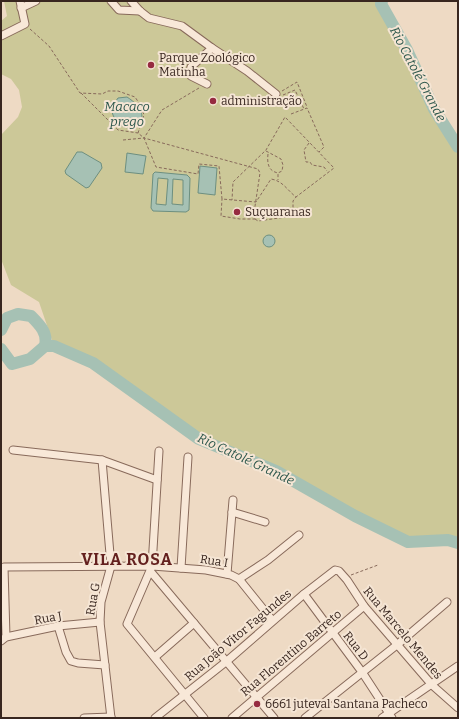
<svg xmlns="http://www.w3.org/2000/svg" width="459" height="719" font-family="Bitter,serif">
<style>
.green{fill:#ccc898}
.water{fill:#a6c1b4;stroke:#6d8f80;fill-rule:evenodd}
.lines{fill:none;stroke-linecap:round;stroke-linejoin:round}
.river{stroke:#a6c1b4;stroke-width:12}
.minor-casing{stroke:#886a5b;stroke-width:9}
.path{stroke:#886a5b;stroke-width:1;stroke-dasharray:3 2;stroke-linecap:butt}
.minor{stroke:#f8e8d8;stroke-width:7}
.poi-dot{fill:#962b40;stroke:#f5e5d4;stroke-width:1.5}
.labels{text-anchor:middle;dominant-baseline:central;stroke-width:4;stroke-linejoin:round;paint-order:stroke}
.poi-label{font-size:12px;fill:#38261f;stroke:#f5e5d4;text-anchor:start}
.street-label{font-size:12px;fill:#38261f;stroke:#f5e5d4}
.water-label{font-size:13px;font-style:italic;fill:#2e584d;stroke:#f5e5d4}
.district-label{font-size:16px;font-weight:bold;letter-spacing:1px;fill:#64201e;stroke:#f5e5d4}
</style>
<rect width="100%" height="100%" fill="#eedac4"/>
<polygon class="green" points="4,1 375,1 381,4 407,50 434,109 458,147 458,543 448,540 408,542 355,516 276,471 199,439 93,363 54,346 39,302 11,285 1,259 1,135 18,117 22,107 19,90 11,79 1,74 1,21 7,16"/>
<g class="water">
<path d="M127,97C163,120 124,143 113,115C110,108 114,104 118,98Z"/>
<polygon points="77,152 82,152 101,163 102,168 89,187 86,188 66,174 65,171"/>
<polygon points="127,153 146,156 143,174 125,172"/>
<polygon points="200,166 217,168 215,195 198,193"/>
<path d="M155,172L187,175L190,178L189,210L186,212L153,211L151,208L153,174ZM158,178L168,179L166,205L156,204ZM173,179L183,180V205L172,204Z"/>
<circle cx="269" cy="241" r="6"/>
</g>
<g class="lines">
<g class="river">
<polyline points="382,1 381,4 407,50 434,109 458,147"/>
<path d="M1,330L7,318L18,314L31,316C40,325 48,333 45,346"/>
<polyline points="1,349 12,364 30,359 45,346 54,346 93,363 199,439 276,471 355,516 408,542 448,540 458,543"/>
</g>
<g class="minor-casing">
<g id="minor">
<polyline points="111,1 119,10 140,11"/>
<polyline points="131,1 140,11 149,18 182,26 212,48 247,71 276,94"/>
<polyline points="21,8 36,1"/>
<polyline points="1,36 25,24 20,1"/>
<polyline points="207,84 191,76 190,71 191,67 212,48"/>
<polyline points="13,450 102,460 157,480"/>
<polyline points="159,451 152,566 127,624 204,718"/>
<polyline points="102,460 111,566 101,602 100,622 111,718"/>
<polyline points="232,512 265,522"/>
<polyline points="181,568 188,457"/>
<polyline points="151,572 274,718"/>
<polyline points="227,574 233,500"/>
<polyline points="239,579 268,560 299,535"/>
<polyline points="304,594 362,672 392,718"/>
<polyline points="58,626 66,652 71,661 78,663 105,665"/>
<polyline points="6,637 4,567 152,566 206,570 231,575 239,579 272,620"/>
<polyline points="1,641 6,637 58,626 100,622"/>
<polyline points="155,657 194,623"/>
<polyline points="84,718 111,717"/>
<polyline points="155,718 227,661 304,594 335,570 339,571 347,580 364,606 432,685 458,708"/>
<polyline points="232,718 364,606"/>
<polyline points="305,718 398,644 447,602"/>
<polyline points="382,718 458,666"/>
</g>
</g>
<g class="path">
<path d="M30,29L49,46L80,93L102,94L108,91H118L135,97L141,106L144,115L138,133L144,138L156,167L198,174L199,164L219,166L222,199C233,200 244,201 256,202L271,179C283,181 287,190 296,197L334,168L285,117L266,150L233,182L232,200"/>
<polyline points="199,88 162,110 144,138 258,169 260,173 254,213 255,219 240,219 221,216 222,199"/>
<polyline points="282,91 297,82 307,107"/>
<polyline points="81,93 118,130 138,133"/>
<polyline points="283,95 295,90 304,109"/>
<polyline points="291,114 307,108 324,147 319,152"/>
<polyline points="123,140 144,138"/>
<polyline points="309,143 304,150 306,162 310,162 312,165 324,167 327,171"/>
<polyline points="266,151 281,159 283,165 282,171 278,173 278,180"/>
<path d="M268,154C267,163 268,171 278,173"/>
<polyline points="255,219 258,221 286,217 293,212 293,201 296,197"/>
<polyline points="351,575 378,565"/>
</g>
<use href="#minor" class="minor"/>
</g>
<g class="poi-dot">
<circle cx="151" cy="65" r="4"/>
<circle cx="213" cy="101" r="4"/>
<circle cx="237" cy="212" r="4"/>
<circle cx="257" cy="704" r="4"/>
</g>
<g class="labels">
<g class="poi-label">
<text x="159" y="58">Parque Zoológico<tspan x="159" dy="14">Matinha</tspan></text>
<text x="221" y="101">administração</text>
<text x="245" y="212">Suçuaranas</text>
<text x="265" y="704">6661 juteval Santana Pacheco</text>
</g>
<g class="street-label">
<text transform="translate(214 561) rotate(9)">Rua I</text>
<text transform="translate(93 599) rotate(-80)">Rua G</text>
<text transform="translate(48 618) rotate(-10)">Rua J</text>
<text transform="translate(403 633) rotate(50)">Rua Marcelo Mendes</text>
<text transform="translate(238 635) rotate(-40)">Rua João Vitor Fagundes</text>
<text transform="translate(356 646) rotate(52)">Rua D</text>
<text transform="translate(291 653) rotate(-40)">Rua Florentino Barreto</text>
</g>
<g class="water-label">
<text transform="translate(418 74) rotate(62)">Rio Catolé Grande</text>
<text x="127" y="106">Macaco<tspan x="127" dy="15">prego</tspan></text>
<text transform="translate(246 459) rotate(25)">Rio Catolé Grande</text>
</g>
<g class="district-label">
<text x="127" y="559">VILA ROSA</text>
</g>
</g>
<rect width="459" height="719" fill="none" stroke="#38261f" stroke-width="4"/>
</svg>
